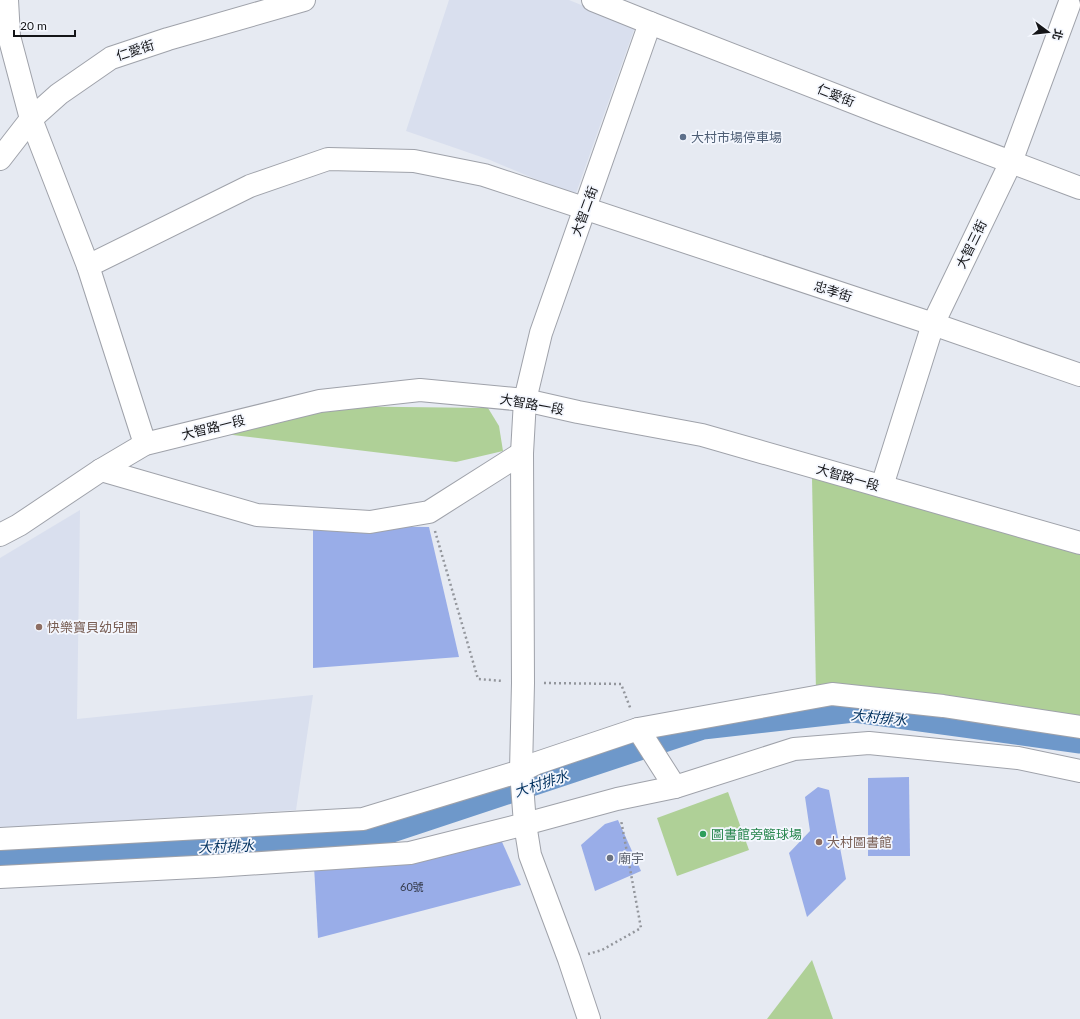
<svg xmlns="http://www.w3.org/2000/svg" width="1080" height="1019" font-family="Lato,'Noto Sans TC',sans-serif">
<style>
.built{fill:#d9dfee}
.green{fill:#afd097}
.lines{fill:none;stroke-linecap:round;stroke-linejoin:round}
.canal{stroke:#6e98ca;stroke-width:21}
.building{fill:#99ade8}
.minor-casing{stroke:#9fa2aa;stroke-width:24}
.path{stroke:#93969c;stroke-width:2.5;stroke-dasharray:2 3;stroke-linecap:butt}
.minor{stroke:#fff;stroke-width:22}
.service-dot{fill:#5c6f8a;stroke:#f4f7fe;stroke-width:1.5}
.education-dot{fill:#8d6e63;stroke:#f4f7fe;stroke-width:1.5}
.leisure-dot{fill:#2e9e5b;stroke:#f4f7fe;stroke-width:1.5}
.worship-dot{fill:#6b7280;stroke:#f4f7fe;stroke-width:1.5}
.labels{text-anchor:middle;dominant-baseline:central;stroke-width:3.5;stroke-linejoin:round;paint-order:stroke}
.number-label{font-size:11px;fill:#353b4c}
.street-label{font-size:13px;fill:#141518;stroke:#f4f7fe}
.service-label{font-size:13px;fill:#4e5e75;stroke:#f4f7fe;text-anchor:start}
.education-label{font-size:13px;fill:#785e54;stroke:#f4f7fe;text-anchor:start}
.leisure-label{font-size:13px;fill:#27864d;stroke:#f4f7fe;text-anchor:start}
.worship-label{font-size:13px;fill:#5b616d;stroke:#f4f7fe;text-anchor:start}
.water-label{font-size:14px;font-style:italic;fill:#02315f;stroke:#f4f7fe}
</style>
<rect width="100%" height="100%" fill="#e6eaf2"/>
<g class="built">
<polygon points="449,0 569,0 635,27 575,196 490,160 406,131"/>
<polygon points="80,510 77,719 313,695 296,810 0,828 0,558"/>
</g>
<g class="green">
<polygon points="317,406 488,408 499,426 503,451 456,462 216,433"/>
<polygon points="812,477 1080,554 1080,718 816,692"/>
<polygon points="728,792 749,850 677,876 657,818"/>
<polygon points="812,960 833,1019 767,1019"/>
</g>
<g class="lines">
<polyline class="canal" points="0,855 173,849 368,840 703,729 854,712 1080,743"/>
</g>
<g class="building">
<polygon points="313,526 429,527 459,657 313,668"/>
<polygon points="909,777 910,856 868,856 868,778"/>
<polygon points="818,787 829,790 846,879 807,917 789,853 810,831 805,797"/>
<polygon points="618,820 641,871 595,891 581,845 605,824"/>
<polygon points="499,835 521,885 318,938 314,866"/>
</g>
<g class="lines">
<g class="minor-casing">
<g id="minor">
<polyline points="7,0 9,36 31,119 88,266 145,444"/>
<polyline points="593,0 650,23 881,113 1080,188"/>
<polyline points="0,159 31,119 59,94 111,58 168,39 304,0"/>
<polyline points="88,266 250,186 328,159 414,161 484,175 933,324 1080,375"/>
<polyline points="101,470 257,515 370,522 429,512 522,453"/>
<polyline points="882,486 933,324 1011,162 1069,5"/>
<polyline points="0,535 19,525 101,470 145,444 320,401 420,390 525,400 578,412 702,435 1080,543"/>
<polyline points="638,729 675,787"/>
<polyline points="0,839 363,819 521,771 537,763 638,729 832,694 943,706 1080,727"/>
<polyline points="0,877 215,866 410,853 525,824 521,771 523,683 522,453 525,400 541,333 650,23"/>
<polyline points="589,1019 569,959 530,855 525,824 617,799 675,787 794,749 869,743 1018,758 1080,771"/>
</g>
</g>
<g class="path">
<polyline points="435,531 478,679 503,681"/>
<polyline points="544,683 621,684 631,710"/>
<polyline points="588,954 602,950 641,928 621,820"/>
</g>
<use href="#minor" class="minor"/>
</g>
<circle class="service-dot" cx="683" cy="137" r="4"/>
<g class="education-dot">
<circle cx="39" cy="627" r="4"/>
<circle cx="819" cy="842" r="4"/>
</g>
<circle class="leisure-dot" cx="703" cy="834" r="4"/>
<circle class="worship-dot" cx="610" cy="858" r="4"/>
<g class="labels">
<g class="number-label">
<text x="412" y="886">60號</text>
</g>
<g class="street-label">
<text transform="translate(135 50) rotate(-18)">仁愛街</text>
<text transform="translate(836 95) rotate(22)">仁愛街</text>
<text transform="translate(584 211) rotate(-70)">大智二街</text>
<text transform="translate(971 244) rotate(-64)">大智三街</text>
<text transform="translate(833 291) rotate(18)">忠孝街</text>
<text transform="translate(532 404) rotate(10)">大智路一段</text>
<text transform="translate(213 427) rotate(-14)">大智路一段</text>
<text transform="translate(848 477) rotate(16)">大智路一段</text>
</g>
<g class="service-label">
<text x="691" y="137">大村市場停車場</text>
</g>
<g class="education-label">
<text x="47" y="627">快樂寶貝幼兒園</text>
<text x="827" y="842">大村圖書館</text>
</g>
<g class="leisure-label">
<text x="711" y="834">圖書館旁籃球場</text>
</g>
<g class="worship-label">
<text x="618" y="858">廟宇</text>
</g>
<g class="water-label">
<text transform="translate(879 717) rotate(6)">大村排水</text>
<text transform="translate(541 783) rotate(-18)">大村排水</text>
<text transform="translate(226 846) rotate(-2)">大村排水</text>
</g>
</g>
<g transform="translate(1048 32) rotate(105)" stroke="#f4f7fe" stroke-width="3" paint-order="stroke">
<path d="M0-3L7 15L0 10L-7 15Z" fill="#141518"/>
<text y="-6" font-size="11" font-weight="bold" text-anchor="middle" fill="#141518">北</text>
</g>
<path d="M14 30v6h61v-6" fill="none" stroke="#141518" stroke-width="2"/>
<text x="20" y="30" font-size="12" fill="#141518" stroke="#f4f7fe" stroke-width="3" paint-order="stroke">20 m</text>
</svg>
